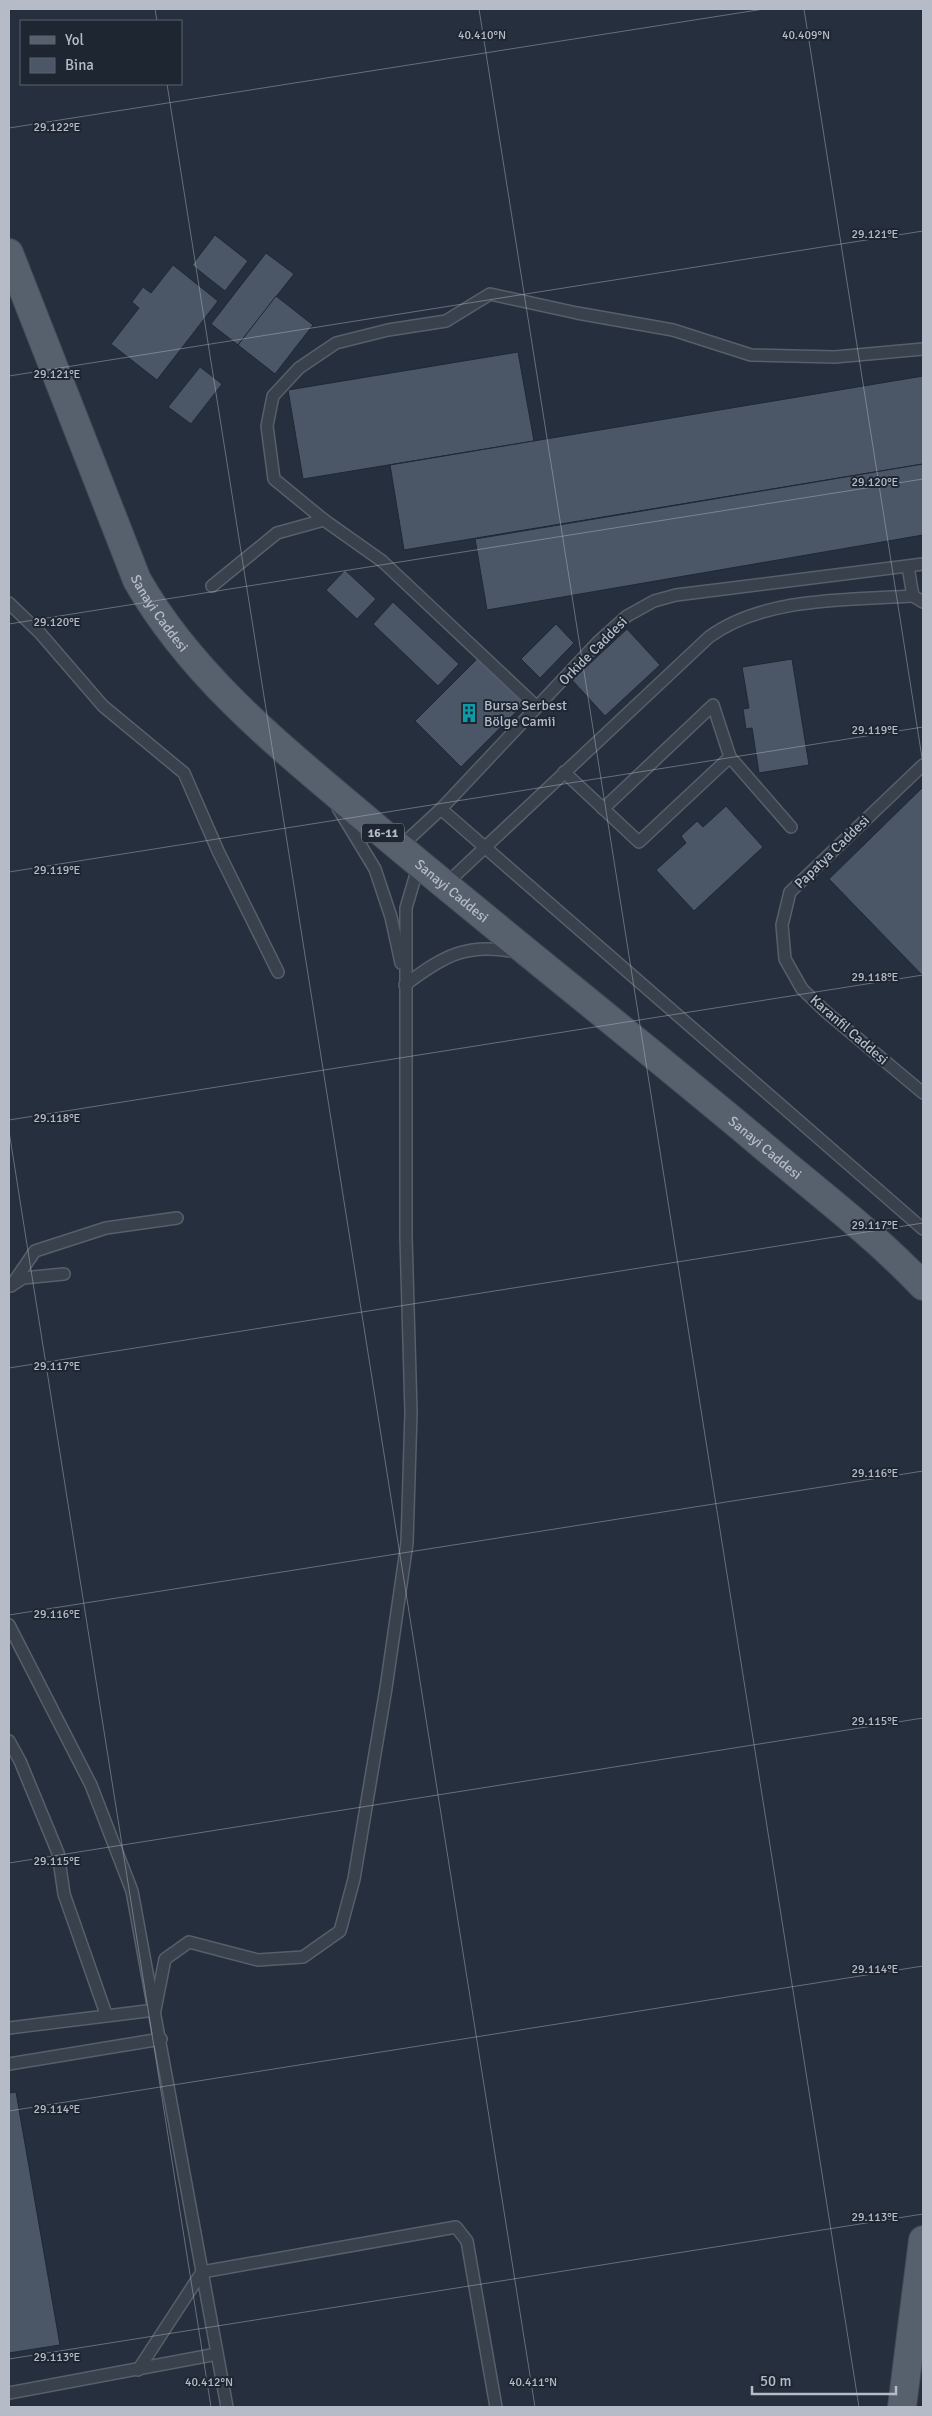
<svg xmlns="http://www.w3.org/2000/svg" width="932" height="2416" font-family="Signika,sans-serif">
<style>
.building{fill:#4b5666;stroke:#202834}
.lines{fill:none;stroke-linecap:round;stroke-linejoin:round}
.service-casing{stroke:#575f6b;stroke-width:14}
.primary-casing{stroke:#424a56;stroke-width:30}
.service{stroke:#39414d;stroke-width:11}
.primary{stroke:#57606d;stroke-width:28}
.ticks{fill:none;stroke:#b5bcc8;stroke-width:1;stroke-opacity:0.45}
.labels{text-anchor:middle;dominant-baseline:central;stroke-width:4;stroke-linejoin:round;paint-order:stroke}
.shield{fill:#1e2632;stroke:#888f9b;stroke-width:1}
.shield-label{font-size:12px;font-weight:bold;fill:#b5bcc8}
.street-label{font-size:14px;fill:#b5bcc8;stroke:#1e2632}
.poi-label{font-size:14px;fill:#b5bcc8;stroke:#1e2632;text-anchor:start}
.ticks-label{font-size:12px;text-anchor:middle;fill:#b5bcc8;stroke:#1e2632;stroke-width:4;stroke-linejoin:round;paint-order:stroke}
</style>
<rect width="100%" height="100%" fill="#252f3d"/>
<g class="building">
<polygon points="215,235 248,261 225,291 192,265"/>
<polygon points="266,253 294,274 238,345 211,324"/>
<polygon points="173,265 218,301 157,380 111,344 139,308 132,302 143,287 151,293"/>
<polygon points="276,296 313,325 275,374 238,345"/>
<polygon points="518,352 534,441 303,479 288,390"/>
<polygon points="200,367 222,384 191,424 168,407"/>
<polygon points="923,376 923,464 404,550 390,465"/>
<polygon points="923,464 923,535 487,610 475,539"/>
<polygon points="345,570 376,599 357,619 326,590"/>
<polygon points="393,602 459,664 438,686 373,624"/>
<polygon points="556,624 574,643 540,678 521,659"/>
<polygon points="627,629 660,665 605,716 572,680"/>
<polygon points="478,658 524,704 461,767 415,721"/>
<polygon points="792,659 809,765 759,773 752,728 746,729 743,709 749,708 742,667"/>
<polygon points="923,787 923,976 829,879"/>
<polygon points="726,806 763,847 694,911 656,870 686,843 681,836 697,821 703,827"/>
<polygon points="16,2092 60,2345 9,2353 9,2093"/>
</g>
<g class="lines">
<g class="service-casing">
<g id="service">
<polyline points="324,520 274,479 267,426 273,396 299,368 336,343 388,330 446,321 490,294 577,313 673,330 751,355 835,357 923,349"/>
<polyline points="908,567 913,596 923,602"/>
<polyline points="212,586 277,533 324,520 382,561 537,707"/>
<polyline points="9,603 40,633 103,706 184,773 218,851 278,972"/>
<polyline points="923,765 790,892 782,925 785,959 802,989 826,1012 923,1093"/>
<polyline points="564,772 639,842 730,757"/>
<polyline points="338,808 375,869 391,917 401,963"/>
<polyline points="441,809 923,1229"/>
<polyline points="603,809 713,705 730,757 791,827"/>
<polyline points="400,847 441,809 598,642 627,616 654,601 676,595 923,564"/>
<path d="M445,885L709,637C763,597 848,600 913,596"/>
<path d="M405,985C443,956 467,942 516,952"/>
<polyline points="12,1285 23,1278 64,1274"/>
<polyline points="11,1286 35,1251 106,1228 177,1218"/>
<polyline points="9,1625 91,1785 132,1891 227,2407"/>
<polyline points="9,1741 20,1761 58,1853 64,1894 106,2014"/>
<polyline points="9,2028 155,2010 165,1959 189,1942 258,1960 303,1957 340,1931 354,1879 386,1688 407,1543 411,1412 406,1237 406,908 419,864"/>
<polyline points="9,2064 161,2039"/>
<polyline points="138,2370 202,2272 456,2227 467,2241 496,2407"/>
<polyline points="9,2393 217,2354"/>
</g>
</g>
<g class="primary-casing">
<g id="primary">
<path id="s1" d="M9,253L137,580C195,682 292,756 380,831C504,935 631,1035 755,1139C811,1187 872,1232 923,1286"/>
<polyline points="902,2407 923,2240"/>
</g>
</g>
<use href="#service" class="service"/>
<use href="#primary" class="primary"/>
</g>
<path class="ticks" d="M155,9L157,21M479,9L859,2407M804,9L923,764M167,84L535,2407M9,128L764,9M9,376L923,231M9,624L923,479M9,872L923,727M9,1120L923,975M9,1131L211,2407M9,1368L923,1223M9,1615L923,1471M9,1863L923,1718M9,2111L923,1966M9,2359L923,2214"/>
<defs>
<g id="building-bare" transform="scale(1.5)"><path d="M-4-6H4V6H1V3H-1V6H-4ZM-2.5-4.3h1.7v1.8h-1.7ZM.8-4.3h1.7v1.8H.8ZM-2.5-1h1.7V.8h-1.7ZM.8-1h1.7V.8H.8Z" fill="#0f9aa8" stroke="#1e2632" stroke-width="2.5" paint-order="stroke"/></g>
</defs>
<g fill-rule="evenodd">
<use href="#building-bare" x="469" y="713"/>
</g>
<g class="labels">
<rect class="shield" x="362" y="823.5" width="42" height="19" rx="4"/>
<g class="shield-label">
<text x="383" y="833">16-11</text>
</g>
<g class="street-label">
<text stroke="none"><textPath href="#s1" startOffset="391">Sanayi Caddesi</textPath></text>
<text transform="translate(593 651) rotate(-45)">Orkide Caddesi</text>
<text transform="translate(832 852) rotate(-44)">Papatya Caddesi</text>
<text stroke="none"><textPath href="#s1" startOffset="796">Sanayi Caddesi</textPath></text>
<text transform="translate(849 1030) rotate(41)">Karanfil Caddesi</text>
<text stroke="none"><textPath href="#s1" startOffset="1201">Sanayi Caddesi</textPath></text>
</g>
<g class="poi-label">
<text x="484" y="705">Bursa Serbest<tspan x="484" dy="16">Bölge Camii</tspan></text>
</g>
</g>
<g class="ticks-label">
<text x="482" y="39">40.410°N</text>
<text x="806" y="39">40.409°N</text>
<text x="57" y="131">29.122°E</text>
<text x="875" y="238">29.121°E</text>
<text x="57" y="378">29.121°E</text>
<text x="875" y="486">29.120°E</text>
<text x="57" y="626">29.120°E</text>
<text x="875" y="734">29.119°E</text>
<text x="57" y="874">29.119°E</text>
<text x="875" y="981">29.118°E</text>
<text x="57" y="1122">29.118°E</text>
<text x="875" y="1229">29.117°E</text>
<text x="57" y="1370">29.117°E</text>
<text x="875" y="1477">29.116°E</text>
<text x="57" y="1618">29.116°E</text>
<text x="875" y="1725">29.115°E</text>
<text x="57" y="1865">29.115°E</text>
<text x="875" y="1973">29.114°E</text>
<text x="57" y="2113">29.114°E</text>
<text x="875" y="2221">29.113°E</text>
<text x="57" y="2361">29.113°E</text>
<text x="209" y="2386">40.412°N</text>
<text x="533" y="2386">40.411°N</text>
</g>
<rect width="932" height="2416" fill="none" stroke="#b5bcc8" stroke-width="20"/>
<rect x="20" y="20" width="162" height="65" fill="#1e2632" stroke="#5a626e"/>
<rect x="30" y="36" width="25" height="8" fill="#57606d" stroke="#5a626e"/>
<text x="65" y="45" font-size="15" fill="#b5bcc8">Yol</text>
<rect x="30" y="58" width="25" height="15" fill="#4b5666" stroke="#5a626e"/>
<text x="65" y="70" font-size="15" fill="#b5bcc8">Bina</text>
<path d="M752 2386v8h144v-8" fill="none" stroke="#b5bcc8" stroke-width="2.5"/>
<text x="760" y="2386" font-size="15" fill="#b5bcc8" stroke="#1e2632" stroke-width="4" paint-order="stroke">50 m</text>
</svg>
